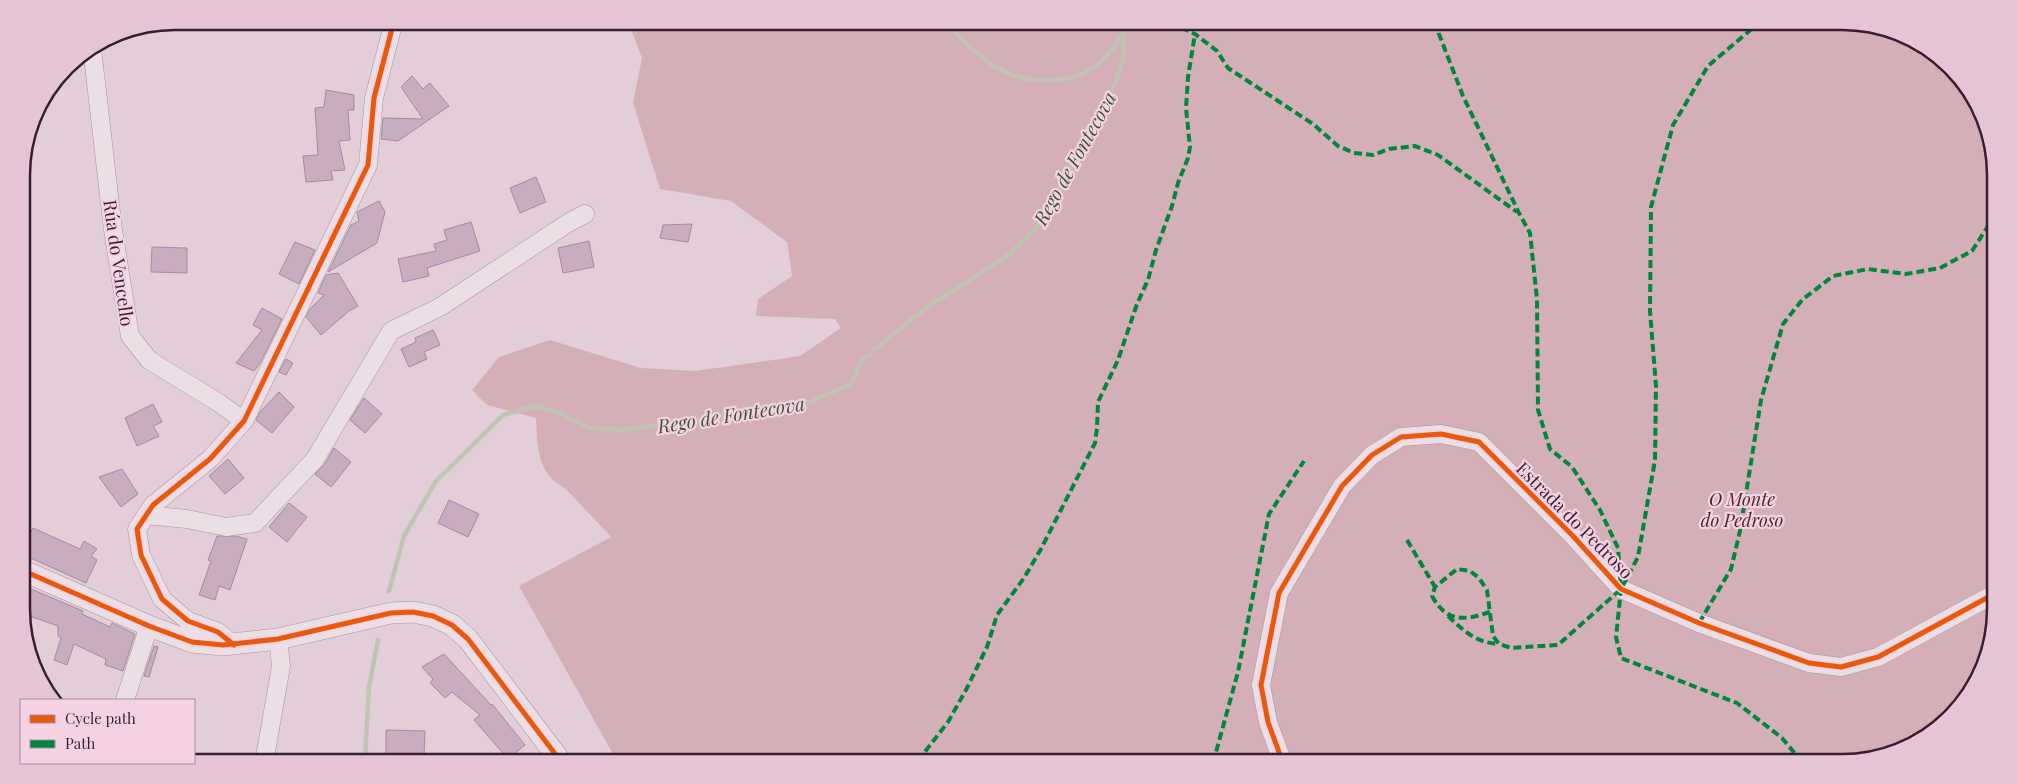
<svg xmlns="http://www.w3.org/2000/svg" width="2017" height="784" font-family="'Playfair Display',serif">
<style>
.green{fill:#d5afb8}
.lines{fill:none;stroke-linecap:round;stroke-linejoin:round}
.stream{stroke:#c1c4b4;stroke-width:4.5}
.building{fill:#c7adbf;stroke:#a38c9c}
.minor-casing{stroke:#a895a1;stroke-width:19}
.tertiary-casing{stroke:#a895a1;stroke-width:22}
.minor{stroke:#ecdee5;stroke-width:18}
.tertiary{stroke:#ecdee5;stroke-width:21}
.quiet{stroke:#00873e;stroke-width:4;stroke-dasharray:8 4;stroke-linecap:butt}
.cycleway-casing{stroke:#f4d2e4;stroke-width:8}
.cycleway{stroke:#e8590c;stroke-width:5}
.labels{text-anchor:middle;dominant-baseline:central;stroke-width:4.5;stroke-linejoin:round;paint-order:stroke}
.street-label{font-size:18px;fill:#371e31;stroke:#f4d2e4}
.park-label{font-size:18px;font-style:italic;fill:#522525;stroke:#f4d2e4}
.water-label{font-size:19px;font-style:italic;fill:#3a562e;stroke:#f4d2e4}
.rim{fill:none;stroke:#371e31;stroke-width:2.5}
</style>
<rect width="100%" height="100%" fill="#e3cdd8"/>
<path class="green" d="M628,21H1842L1892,29L1958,74L1980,107L1994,154L1996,609L1988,659L1964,702L1935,731L1892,755L1852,762L618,763L519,586L611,537L565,488C536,473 538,447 536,418L487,405L472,390L499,357L550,340L641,368L695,371L800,356L841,328L835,319L756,316L758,299L792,276L787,242L731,201L660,189L633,103L642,58Z"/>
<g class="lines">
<g class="stream">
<path d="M944,21C979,56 1002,84 1055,80C1072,79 1088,73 1101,62C1109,54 1116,43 1123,34"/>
<polyline points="389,591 404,536 436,481 503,415 535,406 559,413 589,428 623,430 693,421 743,410 810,402 851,384 861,361 927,307 1009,255 1037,227 1065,179 1091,124 1116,82 1124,55 1123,34 1128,21"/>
<polyline points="363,763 365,759 369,687 378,640"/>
</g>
</g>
<g class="building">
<polygon points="412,76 423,89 430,83 449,106 398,141 381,139 383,118 423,119 401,87"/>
<polygon points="326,90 354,95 354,110 348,110 350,140 339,141 345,170 331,171 333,180 306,182 303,156 318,155 315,108 324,107"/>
<polygon points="536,177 546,202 520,213 510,188"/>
<polygon points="379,201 385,212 377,243 328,272 351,225 359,221 357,212"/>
<polygon points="471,222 480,251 427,268 429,276 403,282 398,259 436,251 434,244 447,240 444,230"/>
<polygon points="692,224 688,242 660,238 663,225"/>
<polygon points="589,241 594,267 563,273 558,248"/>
<polygon points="295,242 315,250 299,284 279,274"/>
<polygon points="152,247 187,248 187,273 151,272"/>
<polygon points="338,273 358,306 349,311 321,335 306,317 310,309 324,295 318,293 326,275"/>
<polygon points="262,308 282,319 260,363 254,371 236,363 262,330 253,325"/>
<polygon points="433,330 440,345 424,352 427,359 409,367 401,349 416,342 415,338"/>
<polygon points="286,359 293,363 286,375 279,372"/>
<polygon points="279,392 294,407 272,433 256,420 260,412"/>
<polygon points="364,398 382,414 365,433 350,420"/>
<polygon points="153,404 162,422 153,426 159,436 137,446 125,418"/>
<polygon points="334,448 351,462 331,487 315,474 324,465"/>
<polygon points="228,459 244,478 225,494 209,476"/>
<polygon points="122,469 138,494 121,507 99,477"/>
<polygon points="449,500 479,514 468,537 438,523"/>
<polygon points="289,503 307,517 287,542 269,527"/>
<polygon points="33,528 80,549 84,541 97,549 91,556 97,560 86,583 24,555 24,543"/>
<polygon points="217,536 235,536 247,539 230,590 219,586 215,600 199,595 211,561 208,560"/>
<polygon points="24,586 83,611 82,614 110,627 112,623 135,634 123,671 105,665 106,659 74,644 67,665 54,660 61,638 58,636 58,626 24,614"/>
<polygon points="154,646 158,647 149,677 144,676"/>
<polygon points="444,654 491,705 492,704 525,745 508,759 474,720 480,715 452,692 445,698 430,683 433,679 422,667"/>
<polygon points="386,730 425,731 424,757 386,756"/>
</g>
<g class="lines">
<g class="minor-casing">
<g id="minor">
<polyline points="92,48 113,230 130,336 149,360 219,403 244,421"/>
<polyline points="146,515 187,519 226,527 255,523 315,459 391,331 440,307 568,223 585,214"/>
<polyline points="234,645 218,632 188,621 162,599 141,555 137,529 153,505 210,459 244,421 368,165 374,98 394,21"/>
<polyline points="125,700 149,626"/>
<polyline points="264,763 281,666 278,639"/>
<polyline points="1283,763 1268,722 1261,685 1279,593 1342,486 1372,455 1401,437 1441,434 1479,442 1573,536 1621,589 1699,623 1809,663 1841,667 1878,657 1996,593"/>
</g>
</g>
<g class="tertiary-casing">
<polyline id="tertiary" points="24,571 149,626 192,642 223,645 278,639 391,613 413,612 433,616 452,625 468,639 562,763"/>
</g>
<use href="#minor" class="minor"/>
<use href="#tertiary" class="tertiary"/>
<g class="quiet">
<polyline points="1158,21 1180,27 1195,34 1217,51 1228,68 1313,124 1338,146 1354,153 1373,155 1389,149 1415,146 1438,155 1517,212"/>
<polyline points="1438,21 1439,34 1463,96 1519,213 1530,233 1537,299 1538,410 1550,449 1572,467 1600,510 1618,548 1621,589 1616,637 1621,658 1737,703 1782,738 1802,762"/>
<polyline points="1407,540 1435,587"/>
<path d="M1490,612C1464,621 1446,622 1432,596L1435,587L1457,569L1470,571L1479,578L1487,590L1493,636L1499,644L1511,648L1558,645L1621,589L1638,557L1655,460L1656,386L1650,311L1651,207L1673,125L1708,66L1761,21"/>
<path d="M1448,616C1464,631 1476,643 1499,644"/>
<polyline points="1699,623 1731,569 1740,531 1761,400 1783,324 1802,300 1833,276 1868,269 1906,274 1940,268 1972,251 1995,215"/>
<polyline points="923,763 924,753 948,722 967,688 987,647 997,615 1024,578 1041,549 1095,443 1097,428 1098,402 1118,360 1137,304 1148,280 1156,250 1172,206 1178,183 1188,158 1190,147 1186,108 1188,77 1195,34"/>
<polyline points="1213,763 1238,672 1269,514 1304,461"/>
</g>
<g class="cycleway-casing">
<g id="cycleway">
<polyline points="24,571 149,626 192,642 223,645 278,639 391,613 413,612 433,616 452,625 468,639 562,763"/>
<polyline points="234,645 218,632 188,621 162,599 141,555 137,529 153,505 210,459 244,421 368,165 374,98 394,21"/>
<polyline points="1283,763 1268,722 1261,685 1279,593 1342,486 1372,455 1401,437 1441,434 1479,442 1573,536 1621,589 1699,623 1809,663 1841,667 1878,657 1996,593"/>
</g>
</g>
<use href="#cycleway" class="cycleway"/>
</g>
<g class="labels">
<g class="street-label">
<text transform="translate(119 263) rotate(82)">Rúa do Vencello</text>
<text transform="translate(1575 520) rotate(45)">Estrada do Pedroso</text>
</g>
<g class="park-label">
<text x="1742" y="499">O Monte<tspan x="1742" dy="21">do Pedroso</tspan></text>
</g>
<g class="water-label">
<text transform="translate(1074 158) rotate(-61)">Rego de Fontecova</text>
<text transform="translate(731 414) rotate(-9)">Rego de Fontecova</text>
</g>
</g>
<path d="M0 0H2017V784H0ZM175 30H1842A145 145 0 0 1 1987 175V609A145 145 0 0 1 1842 754H175A145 145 0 0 1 30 609V175A145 145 0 0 1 175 30Z" fill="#e5c4d6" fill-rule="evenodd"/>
<path class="rim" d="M175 30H1842A145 145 0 0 1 1987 175V609A145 145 0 0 1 1842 754H175A145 145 0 0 1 30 609V175A145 145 0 0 1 175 30Z"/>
<rect x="20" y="699" width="175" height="65" fill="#f4d2e4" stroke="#a88a9c"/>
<rect x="30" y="715" width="25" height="8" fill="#e8590c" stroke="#a88a9c"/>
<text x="65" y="724" font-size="15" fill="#371e31">Cycle path</text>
<rect x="30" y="740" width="25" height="8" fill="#00873e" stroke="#a88a9c"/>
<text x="65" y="749" font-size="15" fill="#371e31">Path</text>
</svg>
